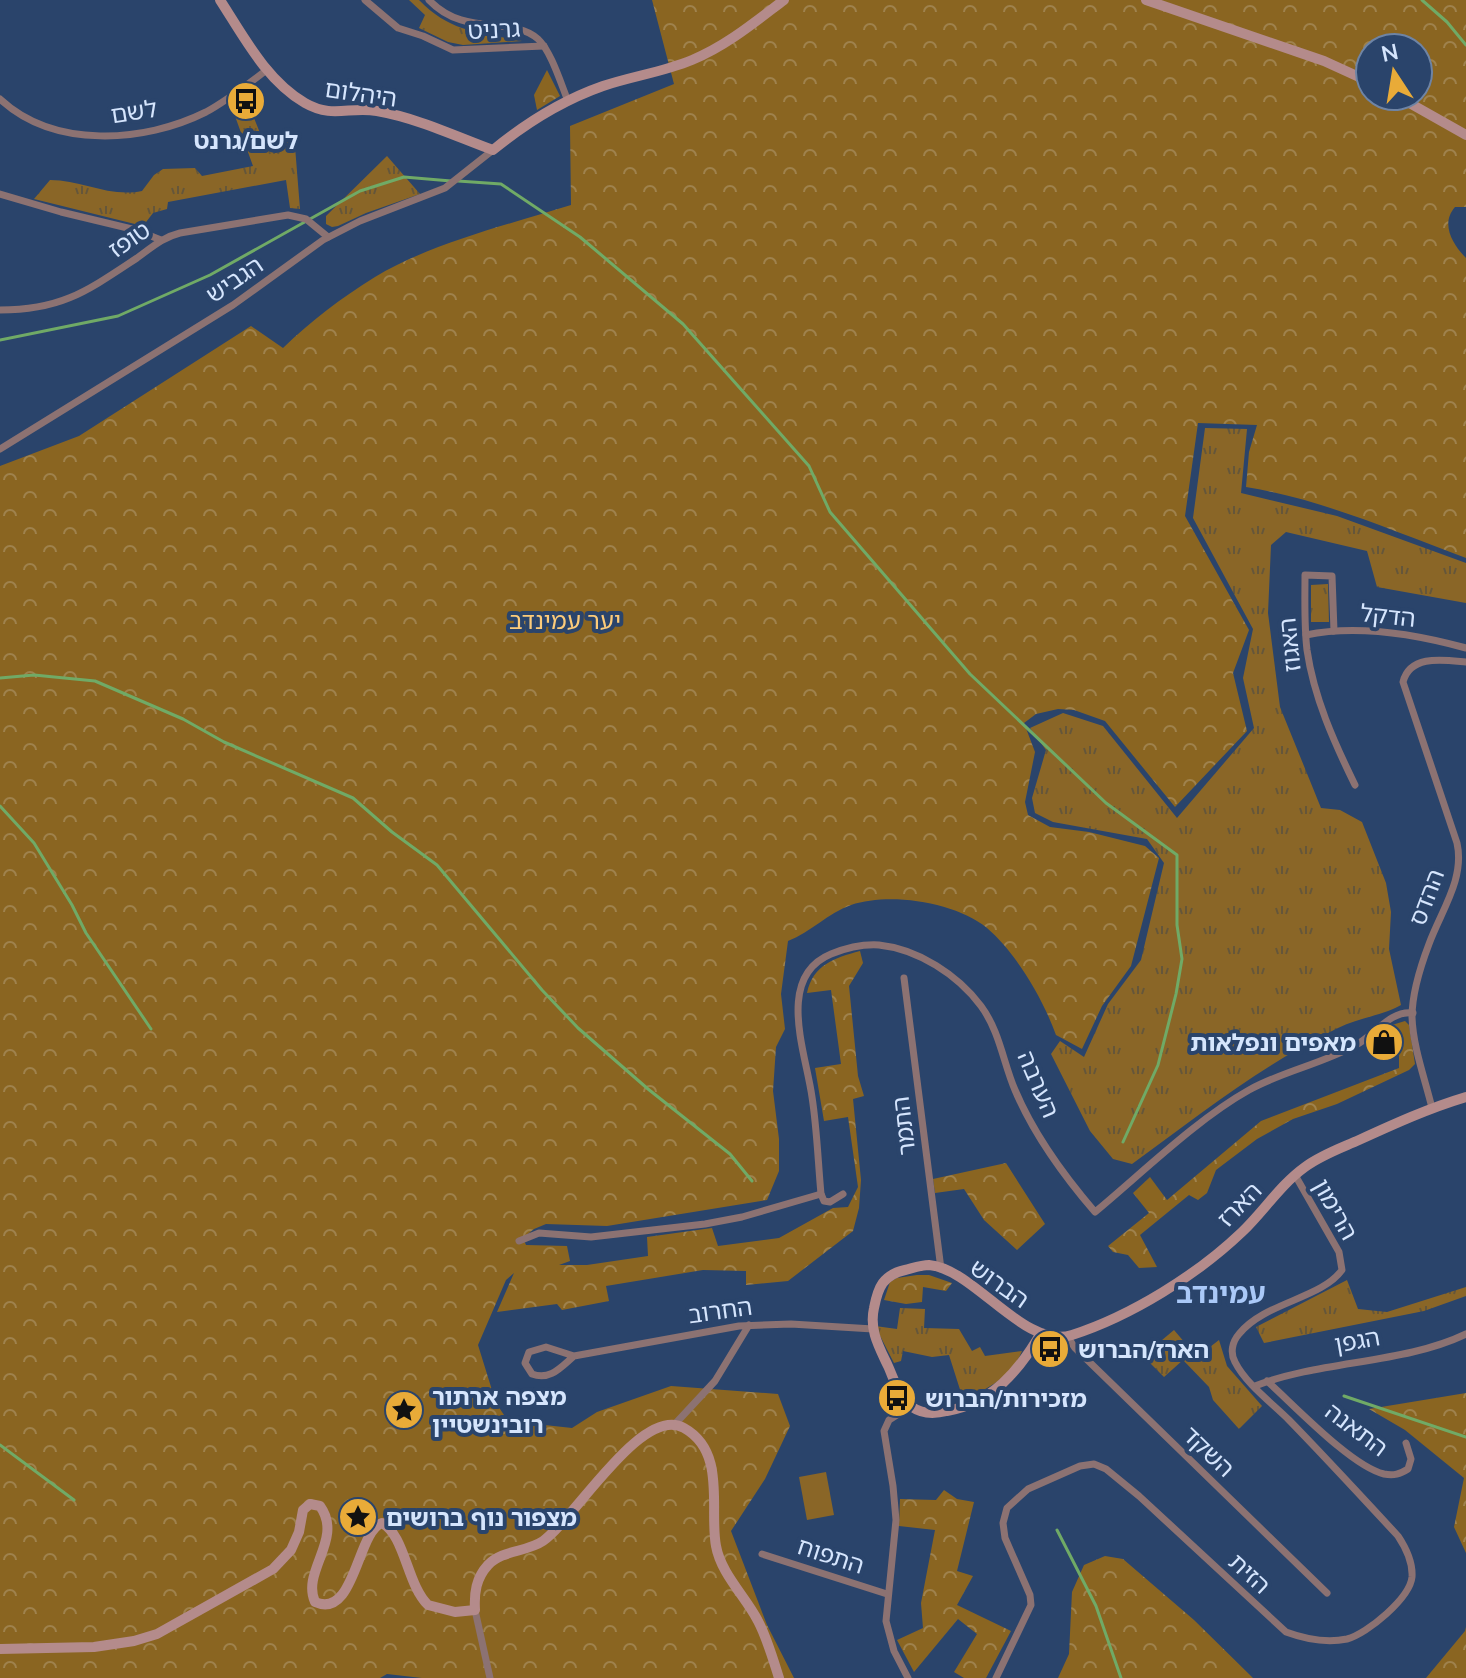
<svg xmlns="http://www.w3.org/2000/svg" width="1466" height="1678" font-family="Mulish,'Noto Sans Hebrew',sans-serif">
<style>
.grass{fill:url(#grass-tufts)}
.forest{fill:url(#forest-crowns);fill-rule:evenodd}
.pitch{fill:#8a6627}
.lines{fill:none;stroke-linecap:round;stroke-linejoin:round}
.stream{stroke:#70aa66;stroke-width:3}
.street{stroke:#8c7272;stroke-width:7}
.secondary{stroke:#b48b8b;stroke-width:10}
.labels{text-anchor:middle;dominant-baseline:central;stroke-width:8;stroke-linejoin:round;paint-order:stroke}
.street-label{font-size:24px;fill:#d5e5fd;stroke:#2a446b}
.poi-label{font-size:24px;font-weight:bold;fill:#d5e5fd;stroke:#2a446b;text-anchor:start}
.park-label{font-size:24px;fill:#fccb7a;stroke:#2a446b}
.quarter-label{font-size:28px;font-weight:bold;fill:#aac9f8;stroke:#2a446b}
</style>
<defs>
<pattern id="grass-tufts" width="24" height="20" patternUnits="userSpaceOnUse" patternTransform="scale(2)"><rect width="24" height="20" fill="#8a6627"/><path d="M3 7l-1-3M5 7V3M7 7l1-3M15 17l-1-3M17 17v-4M19 17l1-3" fill="none" stroke="#65563a"/></pattern>
<pattern id="forest-crowns" width="20" height="18" patternUnits="userSpaceOnUse" patternTransform="scale(2)"><rect width="20" height="18" fill="#8a6521"/><path d="M2 6a3 3 0 1 1 6 0M12 15a3 3 0 1 1 6 0" fill="none" stroke="#9f824d"/></pattern>
</defs>
<rect width="100%" height="100%" fill="#2a446b"/>
<g class="grass">
<path d="M409,0H419C451,33 480,32 522,41L463,45L448,42L419,28L425,15Z"/>
<path d="M255,90L252,113L260,133L278,136L294,134L300,209L290,208L286,180L168,202L167,209L153,213L143,226L34,199L50,180C82,180 110,198 142,191L154,175L163,169L195,168L202,176L253,166L231,105Z"/>
<polygon points="387,156 420,194 366,213 338,226 332,227 326,224 326,216"/>
<path d="M1205,428L1247,429L1241,493L1337,516L1466,563V603L1377,587L1367,551L1286,532L1271,545L1268,613L1280,707L1321,808L1340,810L1362,822L1386,883L1391,912L1389,949L1401,1005C1381,1016 1358,1018 1338,1028C1263,1064 1199,1115 1132,1164L1113,1159L1090,1131L1051,1054L1060,1041L1084,1057L1108,1004L1141,960L1164,863L1147,839L1053,822L1035,813L1032,798L1046,750L1030,728L1063,713L1103,726L1177,818L1254,728L1243,678L1253,629L1193,518Z"/>
<polygon points="1328,584 1329,622 1311,622 1311,585"/>
<polygon points="1347,1280 1358,1309 1387,1312 1466,1287 1466,1296 1424,1311 1264,1343 1256,1327"/>
<path d="M900,1308L925,1309L924,1328L959,1329L972,1351L980,1347L985,1356L1022,1351C1012,1376 987,1390 963,1399L949,1355L932,1357L903,1351L901,1361L894,1363L875,1326L897,1329Z"/>
<polygon points="1174,1330 1197,1357 1219,1340 1227,1366 1262,1406 1239,1429 1213,1400 1209,1387 1183,1360 1164,1377 1143,1356"/>
</g>
<g class="forest">
<path d="M652,0H1466V207H1455C1440,224 1453,245 1466,258V558C1393,531 1324,500 1246,487L1249,452L1257,425L1198,423L1185,516L1249,630L1233,673L1247,731L1175,807L1105,721L1074,710L1058,709L1036,714L1024,723L1035,752L1025,802L1028,815L1050,827L1089,832L1145,846L1159,858L1131,966L1102,1006L1082,1049L1056,1035C1043,999 1017,954 987,928C955,902 890,892 851,905C828,913 811,932 788,941L781,994L785,1029L776,1047L773,1091L779,1139V1171L767,1200L607,1226L546,1224L534,1229L523,1238L526,1245L567,1246L570,1261L559,1265H587L648,1256L647,1237L712,1228L718,1246L779,1238L833,1208L848,1207L858,1187L848,1117L824,1121L815,1068L841,1064L831,990L807,993C813,965 834,958 860,951L863,963L849,986L858,1076L864,1096L853,1099L861,1180L859,1208L853,1231L788,1281L746,1285V1271L703,1270L606,1286L609,1301L562,1310L557,1304L497,1312L514,1273L506,1280L478,1345L496,1403L508,1421L572,1428L597,1412L671,1386L778,1394L790,1426L765,1479L731,1531L767,1625L794,1678H422L387,1674L380,1678H0V466L79,436L251,326L283,348C311,321 341,298 375,277C429,244 510,224 571,205L570,126L674,84ZM1370,48H1418V96H1370Z"/>
<polygon points="547,70 560,96 537,110 534,95"/>
<polygon points="1405,1021 1409,1025 1415,1064 1409,1070 1337,1104 1293,1119 1257,1139 1216,1170 1207,1193 1198,1200 1189,1195 1140,1235 1157,1267 1139,1268 1128,1255 1113,1252 1108,1246 1149,1213 1133,1193 1150,1177 1167,1200 1261,1121 1399,1068 1399,1050 1392,1025"/>
<polygon points="1006,1163 1045,1224 1017,1250 984,1220 964,1189 935,1193 933,1179"/>
<polygon points="917,1275 929,1275 952,1283 946,1291 923,1287 922,1302 906,1304 884,1300 890,1282 897,1278"/>
<polygon points="1466,1393 1466,1553 1454,1527 1464,1478 1405,1430 1369,1409"/>
<polygon points="944,1490 957,1499 974,1502 957,1571 973,1576 957,1605 1011,1631 986,1678 964,1678 954,1672 977,1634 958,1619 914,1672 897,1640 923,1628 921,1603 935,1530 899,1526 900,1499 936,1500"/>
<polygon points="1105,1556 1123,1559 1194,1620 1253,1678 1058,1678 1069,1654 1072,1592 1084,1565"/>
<polygon points="1466,1627 1466,1678 1426,1678 1465,1631"/>
</g>
<polygon class="pitch" points="826,1472 834,1515 807,1520 799,1477"/>
<g class="lines">
<g class="stream">
<polyline points="1422,0 1447,22 1466,45"/>
<polyline points="458,181 501,184 580,237 683,324 809,466 830,512 970,674 1106,803 1177,855 1177,925 1182,959 1176,994 1158,1065 1123,1142"/>
<polyline points="0,340 118,316 210,275 360,191 404,177 451,181"/>
<polyline points="0,678 34,675 95,681 183,719 224,742 353,798 392,832 437,865 542,990 578,1028 648,1089 730,1154 752,1181"/>
<polyline points="0,806 34,843 72,905 86,933 151,1029"/>
<polyline points="1344,1396 1466,1437"/>
<polyline points="0,1445 74,1500"/>
<polyline points="1057,1530 1096,1606 1121,1678"/>
</g>
<g class="street">
<polyline points="365,0 398,28 423,36 453,50 544,46"/>
<path d="M429,0C465,38 511,15 538,39C551,51 561,84 568,101"/>
<path d="M0,99C54,149 144,143 206,112C228,100 248,84 268,69"/>
<polyline points="0,194 61,212 136,230 161,240"/>
<path d="M0,310C62,310 87,291 137,258C151,248 163,237 180,233L288,215L306,219L328,237"/>
<polyline points="0,449 233,305 323,240 360,221 445,188 493,150"/>
<path d="M1334,631L1332,576L1305,575C1305,600 1304,625 1307,650C1314,698 1334,742 1355,785"/>
<path d="M1306,635C1358,624 1415,634 1466,648"/>
<polyline points="904,978 941,1269"/>
<path d="M1432,1108C1425,1079 1413,1047 1412,1017C1412,994 1421,965 1429,944C1441,911 1465,879 1457,843L1403,682C1410,654 1444,660 1466,662"/>
<path d="M843,1194L830,1202L824,1201L821,1194C818,1162 817,1129 812,1097C806,1053 775,977 831,954C846,948 863,944 879,945C918,949 958,975 981,1006C1000,1032 1003,1062 1015,1090C1034,1135 1064,1176 1095,1212C1142,1173 1197,1119 1249,1090C1283,1071 1322,1064 1356,1045C1375,1035 1390,1010 1413,1013"/>
<polyline points="519,1241 539,1233 591,1237 705,1224 742,1217 821,1194"/>
<polyline points="1067,1336 1075,1348 1327,1593"/>
<path d="M574,1356L546,1347L529,1352L525,1363L532,1374C550,1381 561,1367 574,1356L739,1326L791,1324L873,1329"/>
<path d="M1267,1381C1294,1405 1351,1466 1384,1474C1394,1476 1400,1474 1408,1469L1411,1459L1406,1443"/>
<path d="M1255,1386C1322,1360 1404,1364 1466,1334"/>
<polyline points="675,1424 715,1381 749,1325"/>
<polyline points="762,1554 887,1594"/>
<polyline points="475,1610 490,1678"/>
<polyline points="908,1678 894,1651 886,1621 896,1520 893,1486 884,1431 889,1420 911,1406"/>
<path d="M996,1678L1031,1605L1030,1595L1005,1538L1003,1523L1007,1508L1028,1489L1080,1466L1094,1464L1106,1469L1139,1496L1286,1632C1305,1639 1327,1643 1347,1639C1367,1634 1410,1598 1412,1577C1413,1562 1406,1548 1398,1536C1362,1497 1326,1458 1289,1420C1272,1403 1246,1384 1235,1362C1230,1353 1232,1342 1239,1334C1265,1302 1321,1299 1342,1270L1339,1252L1295,1175"/>
</g>
<g class="secondary">
<path d="M220,0C244,37 266,80 305,103C333,119 349,106 377,111C417,118 455,136 493,150C526,123 563,100 603,86C633,76 663,72 692,60C726,46 755,22 784,0"/>
<polyline points="1146,0 1324,61 1370,82"/>
<polyline points="1397,96 1466,135"/>
<path d="M1041,1333C1019,1371 992,1403 947,1411C935,1414 922,1414 912,1407C899,1398 894,1379 888,1366C879,1347 869,1330 874,1308C878,1287 883,1275 905,1270C913,1268 921,1265 929,1265C975,1269 1024,1350 1072,1335C1131,1316 1197,1275 1242,1232C1264,1211 1280,1185 1305,1167C1321,1155 1341,1148 1359,1140C1394,1124 1429,1108 1466,1097"/>
<path d="M0,1649L94,1647L134,1641L157,1634L273,1569L291,1550L299,1532L303,1510L310,1504L320,1506C344,1539 301,1571 315,1602C355,1620 357,1531 382,1523C405,1535 407,1585 428,1605L455,1612L475,1610C474,1593 476,1578 488,1565C502,1550 527,1552 543,1541C574,1520 642,1404 684,1428C727,1452 709,1509 716,1546C721,1574 746,1597 758,1621C767,1638 773,1659 779,1678"/>
</g>
</g>
<defs>
<g id="bus-disc" transform="scale(2)"><circle r="9.5" fill="#e9ab38" stroke="#2a446b"/><path d="M-5-6H5V4H4V6H2V4H-2V6H-4V4H-5ZM-3.5-4V0h7V-4ZM-3.5 1.2v1.5H-2V1.2ZM2 1.2v1.5H3.5V1.2Z" fill="#111"/></g>
<g id="shop-disc" transform="scale(2)"><circle r="9.5" fill="#e9ab38" stroke="#2a446b"/><path d="M-5-2.5h2.3a2.7 3.5 0 0 1 5.4 0H5L5.5 6h-11ZM-1.5-2.5h3a1.5 2.3 0 0 0-3 0Z" fill="#111"/></g>
<g id="sight-disc" transform="scale(2)"><circle r="9.5" fill="#e9ab38" stroke="#2a446b"/><path d="M0-6L1.8-2.2L6-1.7L2.9 1.2L3.7 5.4L0 3.3L-3.7 5.4L-2.9 1.2L-6-1.7L-1.8-2.2Z" fill="#111"/></g>
</defs>
<g fill-rule="evenodd">
<use href="#bus-disc" x="246" y="101"/>
<use href="#shop-disc" x="1384" y="1042"/>
<use href="#bus-disc" x="1050" y="1349"/>
<use href="#bus-disc" x="897" y="1398"/>
<use href="#sight-disc" x="404" y="1410"/>
<use href="#sight-disc" x="358" y="1517"/>
</g>
<g class="labels">
<g class="street-label">
<text transform="translate(494 29) rotate(-3)">גרניט</text>
<text transform="translate(361 93) rotate(8)">היהלום</text>
<text transform="translate(134 111) rotate(-9)">לשם</text>
<text transform="translate(129 239) rotate(-34)">טופז</text>
<text transform="translate(234 279) rotate(-34)">הגביש</text>
<text transform="translate(1388 615) rotate(6)">הדקל</text>
<text transform="translate(1289 645) rotate(-96)">האגוז</text>
<text transform="translate(1426 897) rotate(-69)">ההדס</text>
<text transform="translate(1039 1084) rotate(67)">הערבה</text>
<text transform="translate(903 1126) rotate(-97)">התמר</text>
<text transform="translate(1239 1204) rotate(-46)">הארז</text>
<text transform="translate(1336 1209) rotate(61)">הרימון</text>
<text transform="translate(1000 1283) rotate(35)">הברוש</text>
<text transform="translate(720 1310) rotate(-8)">החרוב</text>
<text transform="translate(1357 1340) rotate(-10)">הגפן</text>
<text transform="translate(1357 1429) rotate(37)">התאנה</text>
<text transform="translate(1209 1451) rotate(44)">השקד</text>
<text transform="translate(831 1555) rotate(18)">התפוח</text>
<text transform="translate(1250 1573) rotate(43)">הזית</text>
</g>
<g class="poi-label">
<text x="246" y="140" text-anchor="middle">לשם/גרנט</text>
<text x="1356" y="1042" text-anchor="end">מאפים ונפלאות</text>
<text x="1078" y="1349">הארז/הברוש</text>
<text x="432" y="1396">מצפה ארתור<tspan x="432" dy="28">רובינשטיין</tspan></text>
<text x="925" y="1398">מזכירות/הברוש</text>
<text x="386" y="1517">מצפור נוף ברושים</text>
</g>
<g class="park-label">
<text x="565" y="620">יער עמינדב</text>
</g>
<g class="quarter-label">
<text x="1221" y="1292">עמינדב</text>
</g>
</g>
<g transform="translate(1394 72) rotate(348)"><circle r="38" fill="#2a446b" stroke="#6e84a5" stroke-width="2"/>
<path d="M0-6L14 30L0 20L-14 30Z" fill="#e9ab38"/>
<text y="-12" font-size="22" font-weight="bold" text-anchor="middle" fill="#d5e5fd">N</text>
</g>
</svg>
